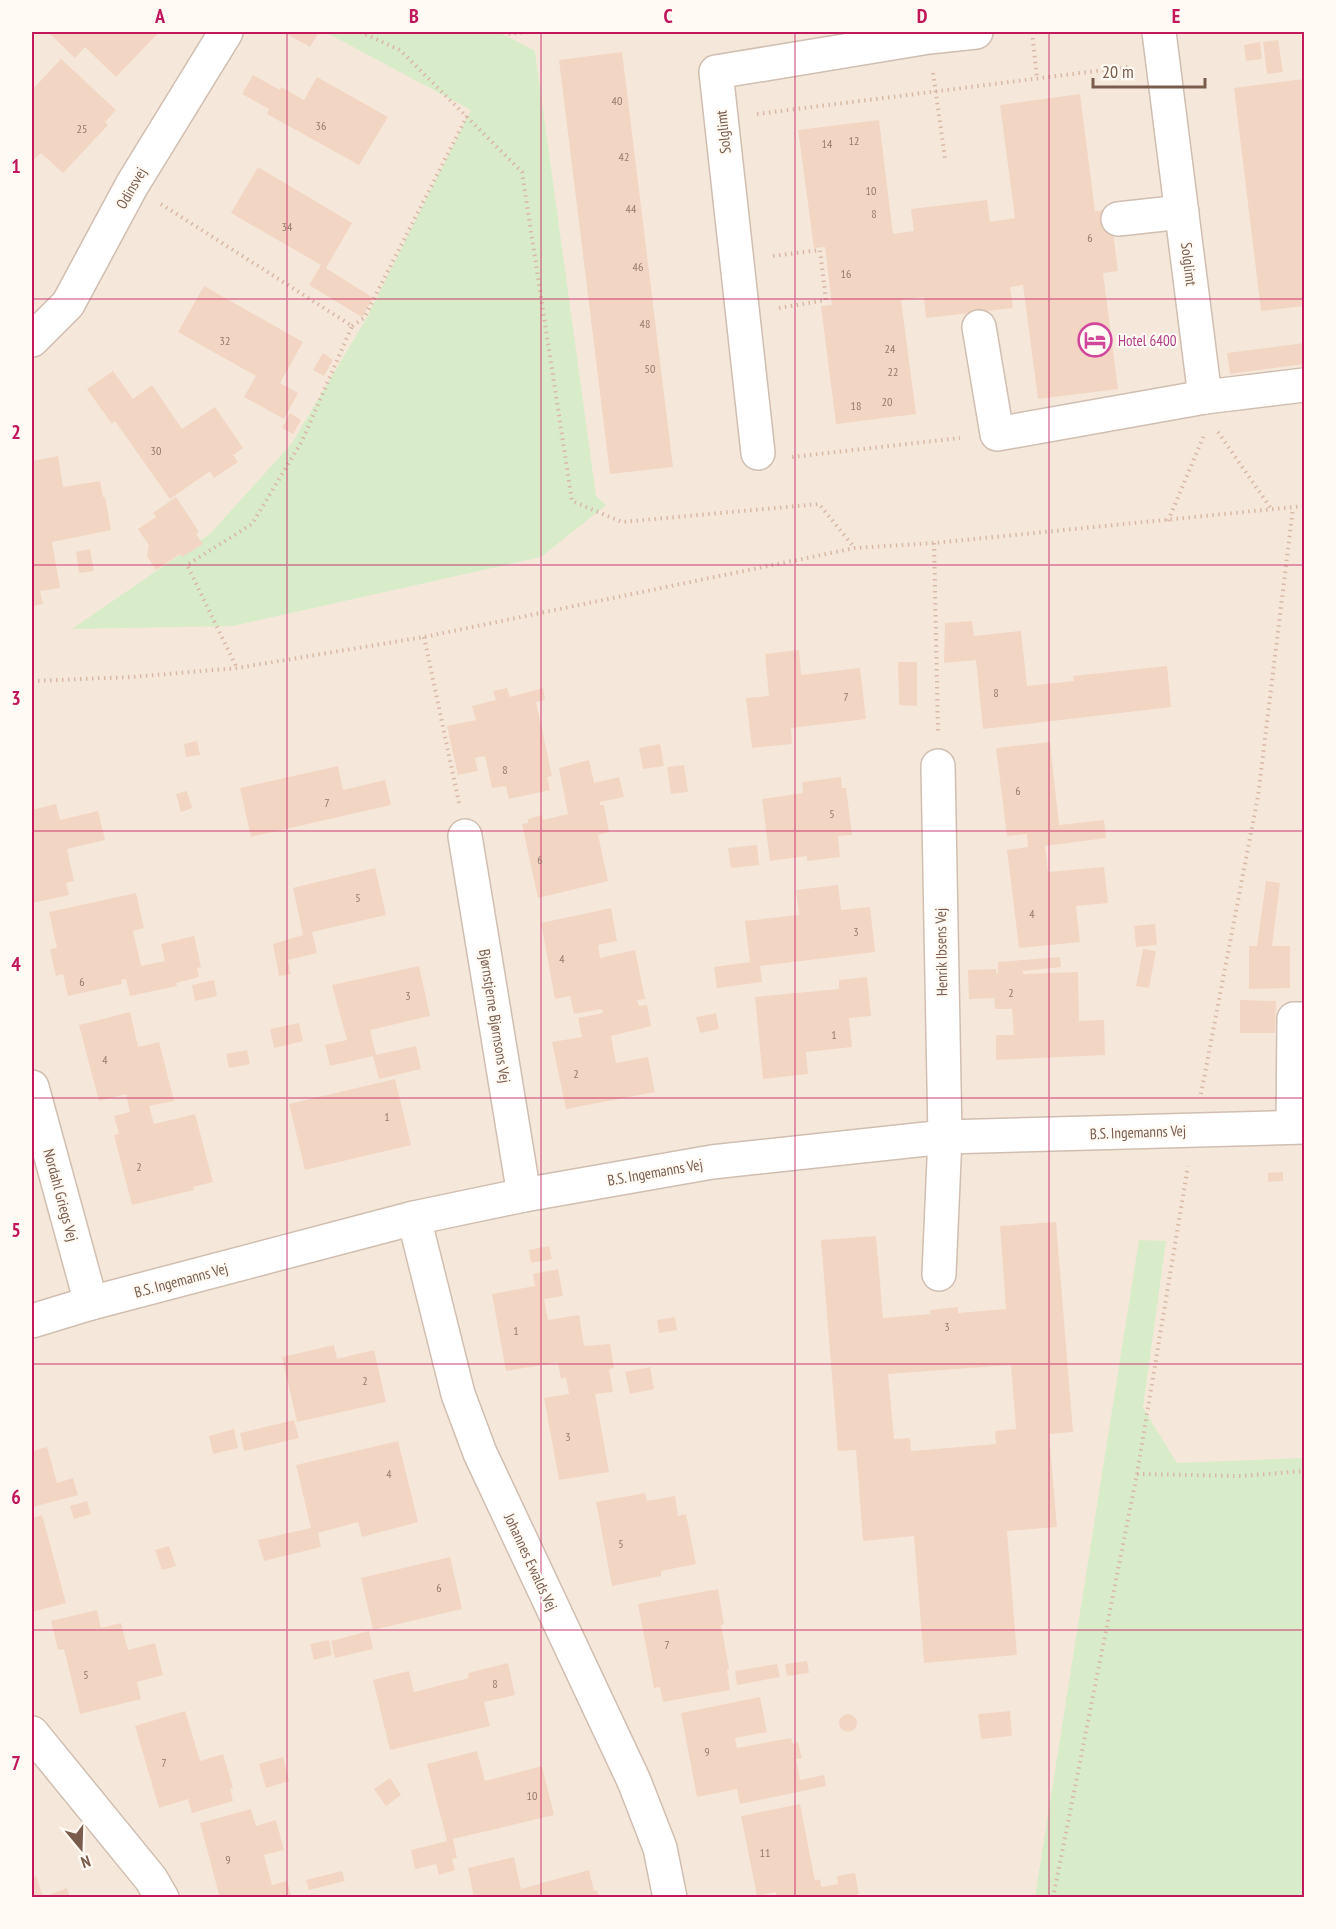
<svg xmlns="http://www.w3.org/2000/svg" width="1336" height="1929" font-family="'PT Sans Narrow',sans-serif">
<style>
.residential{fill:#f5e8da}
.green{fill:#d8ecc9}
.building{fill:#f3d5c3;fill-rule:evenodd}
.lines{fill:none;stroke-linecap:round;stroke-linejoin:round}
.minor-casing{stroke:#d1beb0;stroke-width:36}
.path{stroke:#d9b8a5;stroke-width:4;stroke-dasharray:1.5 4.5;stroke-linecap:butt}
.minor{stroke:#fff;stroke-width:33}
.grid{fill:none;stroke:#c2185b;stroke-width:1.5;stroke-opacity:0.55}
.labels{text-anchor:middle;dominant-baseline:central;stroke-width:4.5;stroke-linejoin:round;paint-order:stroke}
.number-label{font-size:12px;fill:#987a6a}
.street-label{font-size:15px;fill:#7a5c4d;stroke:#fffaf3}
.hotel-label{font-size:15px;fill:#b23c85;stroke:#fffaf3;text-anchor:start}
.neatline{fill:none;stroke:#c2185b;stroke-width:2}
.grid-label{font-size:20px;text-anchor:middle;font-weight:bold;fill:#c2185b}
</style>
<rect width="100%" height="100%" fill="#fdf6ec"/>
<rect class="residential" x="32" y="32" width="1272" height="1865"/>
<g class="green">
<polygon points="325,32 499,32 535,51 596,496 606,505 541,557 233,626 72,629 210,534 292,443 366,319 471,110"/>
<polygon points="1139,1240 1166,1241 1143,1408 1177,1463 1304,1458 1304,1897 1035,1897"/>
</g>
<g class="building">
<polygon points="48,32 159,32 116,77 85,47 75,58"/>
<polygon points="286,32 319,32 310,47 285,33"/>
<polygon points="1278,40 1283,72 1267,74 1263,42"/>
<polygon points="1260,42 1262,59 1246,61 1244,45"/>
<polygon points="622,52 673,467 610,474 559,60"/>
<polygon points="61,59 116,110 105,122 108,125 63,173 41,153 32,161 32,90"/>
<polygon points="253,75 280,90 281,87 304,100 317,77 388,117 359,165 267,114 269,109 242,94"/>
<polygon points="1304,79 1304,306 1261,311 1234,88"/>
<polygon points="1080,94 1095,211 1110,210 1118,271 1103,273 1118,389 1038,399 1023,285 1010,287 1013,308 926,318 924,297 901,300 916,414 836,424 821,306 832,305 825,247 814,248 798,130 879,120 893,234 914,231 911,209 987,200 990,222 1015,218 1000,105"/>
<polygon points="258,167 352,223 326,268 373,298 362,317 309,285 321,265 231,213"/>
<polygon points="204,286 303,342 280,383 298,393 284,419 244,397 256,376 178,332"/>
<polygon points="1304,343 1304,364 1230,374 1227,353"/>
<polygon points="323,353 333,360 324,376 313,370"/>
<polygon points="113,371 133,399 152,385 182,429 215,407 243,448 233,455 238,462 214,478 210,471 170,499 115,421 112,424 87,389"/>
<polygon points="290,413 301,420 293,434 282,428"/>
<polygon points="58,456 63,487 100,481 103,497 105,497 111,530 52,542 60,588 40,591 43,604 32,606 32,461"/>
<polygon points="176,497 199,532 196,534 203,544 182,557 180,554 156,570 147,556 149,545 138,529 156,517 153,513"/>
<polygon points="90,549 94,571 79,573 76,552"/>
<polygon points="972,621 974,636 1021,631 1027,686 1074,681 1073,676 1167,666 1171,707 983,729 976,660 944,663 945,623"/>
<polygon points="799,650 801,675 860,668 866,719 791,728 792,744 752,748 746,698 769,696 765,654"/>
<polygon points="898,662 917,662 917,706 899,705"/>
<polygon points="507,688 510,697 543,688 545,700 536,702 552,776 547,777 550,790 509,799 506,786 492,788 485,756 475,758 478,771 458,775 447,726 476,720 472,706 496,700 493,691"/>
<polygon points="197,741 200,755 186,757 184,744"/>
<polygon points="1050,742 1059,825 1104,820 1106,838 1045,846 1048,872 1104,867 1108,903 1076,906 1080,942 1019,948 1007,850 1028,847 1027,834 1007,836 996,748"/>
<polygon points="660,744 664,766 643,769 639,748"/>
<polygon points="589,760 594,783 619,777 624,797 600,802 600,805 604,805 609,832 598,835 608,881 538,898 522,824 528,823 528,819 542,815 543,820 568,814 559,768"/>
<polygon points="684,765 688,792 671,794 667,767"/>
<polygon points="338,766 343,790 385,780 391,805 251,837 240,788"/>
<polygon points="841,777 842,788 846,788 852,835 838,836 840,857 807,861 807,856 770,861 762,799 803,793 802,782"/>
<polygon points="187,791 192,808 181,812 176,794"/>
<polygon points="56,804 60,820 98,811 105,840 67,849 74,881 66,883 69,895 32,903 32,810"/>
<polygon points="757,845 759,865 731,868 728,848"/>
<polygon points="375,868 386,915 312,932 317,953 288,960 291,974 279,976 273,944 303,935 293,888"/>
<polygon points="1266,881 1280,883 1272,946 1290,946 1290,988 1249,989 1249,946 1257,946"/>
<polygon points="838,885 841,910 870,907 875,952 760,966 762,982 717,988 714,967 750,962 745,921 799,915 796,890"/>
<polygon points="136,893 144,928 133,931 141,966 165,961 161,944 194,936 201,967 197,968 199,977 176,983 177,986 130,996 126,979 121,980 122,984 68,996 63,974 56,976 50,949 57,948 49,912"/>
<polygon points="611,908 617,941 598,945 600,958 635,950 645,999 637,1000 639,1006 647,1005 651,1026 611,1036 616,1063 648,1057 655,1092 566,1109 552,1042 582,1037 578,1018 603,1013 602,1009 574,1014 570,996 555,999 541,923"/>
<polygon points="1155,924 1157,945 1136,947 1134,926"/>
<polygon points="1143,949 1156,951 1149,988 1136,986"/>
<polygon points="1060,957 1061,967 1023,971 1023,974 1078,972 1079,1021 1104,1020 1105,1055 996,1060 996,1035 1014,1035 1012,1009 995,1009 994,998 969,999 968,970 996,969 997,975 998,974 998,962"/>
<polygon points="419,966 430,1016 370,1030 376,1055 416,1046 421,1069 379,1079 373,1056 330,1066 325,1045 347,1040 332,985"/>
<polygon points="867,977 871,1016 849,1018 852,1047 806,1052 808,1074 763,1079 755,997 839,989 839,980"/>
<polygon points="214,980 217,996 195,1001 192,985"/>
<polygon points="1240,1000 1276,1001 1275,1033 1240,1033"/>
<polygon points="130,1012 138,1047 159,1042 174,1101 149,1106 154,1124 195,1114 213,1182 193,1187 194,1190 132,1205 114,1135 119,1134 114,1116 130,1112 126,1094 99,1101 79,1025"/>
<polygon points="716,1013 719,1029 700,1033 696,1017"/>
<polygon points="299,1023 303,1041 274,1048 270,1029"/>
<polygon points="247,1050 250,1064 229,1068 226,1054"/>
<polygon points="395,1079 411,1145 305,1170 289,1104"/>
<polygon points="1283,1172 1283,1181 1268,1182 1268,1173"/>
<path d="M1056,1222L1073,1432L1049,1434L1057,1527L1007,1531L1017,1655L924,1663L914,1536L863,1541L856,1450L838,1451L821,1240L876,1236L883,1318L930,1314V1310L958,1307V1313L1006,1309L1000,1226ZM1011,1365L1016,1429L995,1431L996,1444L911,1451L910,1438L894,1439L888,1374Z"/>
<polygon points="549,1246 552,1259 531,1263 529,1250"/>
<polygon points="558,1269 563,1296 544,1299 548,1320 579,1315 584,1346 610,1344 614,1368 609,1369 613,1392 595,1394 609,1472 559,1480 544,1398 569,1394 566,1377 561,1379 558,1362 506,1371 492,1294 535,1286 533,1274"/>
<polygon points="675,1317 677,1330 659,1333 657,1320"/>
<polygon points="334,1345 337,1359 374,1350 386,1402 297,1422 282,1357"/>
<polygon points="650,1367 654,1389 630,1394 625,1372"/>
<polygon points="294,1420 299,1438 244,1451 240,1433"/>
<polygon points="234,1429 238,1448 213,1454 209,1436"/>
<polygon points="398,1441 418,1522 362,1537 358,1522 318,1533 321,1547 264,1561 258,1540 311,1528 296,1465"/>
<polygon points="47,1447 57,1483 73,1478 78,1495 33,1507 32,1451"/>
<polygon points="645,1493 647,1501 675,1496 678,1516 686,1514 696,1564 661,1571 661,1576 612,1586 596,1502"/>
<polygon points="87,1501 91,1514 74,1519 70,1506"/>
<polygon points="42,1515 66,1603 32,1612 32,1518"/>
<polygon points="169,1546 176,1566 162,1570 155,1550"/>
<polygon points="450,1557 462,1609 373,1630 361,1578"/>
<polygon points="718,1589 724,1624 721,1625 729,1669 727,1670 730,1690 663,1702 660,1687 654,1688 638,1604"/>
<polygon points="97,1610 101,1628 121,1623 128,1650 155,1643 163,1675 137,1682 141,1699 80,1714 64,1649 58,1650 51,1621"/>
<polygon points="369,1631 373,1649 335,1658 331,1641"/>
<polygon points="329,1640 332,1655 314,1660 310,1644"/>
<polygon points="807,1661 809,1673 787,1676 785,1664"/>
<polygon points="508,1663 515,1695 484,1702 490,1726 390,1750 373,1680 409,1671 414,1692 469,1678 468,1673"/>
<polygon points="777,1664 780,1677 737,1685 735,1671"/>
<polygon points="760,1697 767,1732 735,1738 737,1748 791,1738 793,1744 798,1742 802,1758 796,1759 800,1780 824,1775 826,1786 740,1804 737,1789 697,1797 681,1713"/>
<polygon points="185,1711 200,1761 223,1754 233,1788 230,1789 233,1801 192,1813 188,1799 159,1808 135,1726"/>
<polygon points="1010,1711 1012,1736 981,1739 978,1714"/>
<circle cx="848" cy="1723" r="9"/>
<polygon points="477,1751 485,1781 542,1766 554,1815 453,1839 457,1858 452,1859 455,1870 439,1875 436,1864 415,1869 411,1850 447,1841 427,1764"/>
<polygon points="283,1757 289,1781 266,1788 259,1764"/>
<polygon points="390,1778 401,1795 386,1806 374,1789"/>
<polygon points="800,1804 815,1881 820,1879 821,1887 838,1884 837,1876 855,1873 859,1894 843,1898 777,1898 776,1892 757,1896 741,1816"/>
<polygon points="251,1809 256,1826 276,1820 284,1850 264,1855 272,1885 287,1881 292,1898 220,1898 200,1823"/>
<polygon points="514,1857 521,1889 589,1870 594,1891 597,1890 599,1898 474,1898 468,1868"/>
<polygon points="342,1871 345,1881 309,1890 306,1880"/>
<polygon points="36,1876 43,1897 67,1888 70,1898 32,1898 32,1877"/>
</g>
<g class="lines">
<g class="minor-casing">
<g id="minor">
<polyline points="1159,32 1205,397 1304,385"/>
<polyline points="1118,219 1182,212"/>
<polyline points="979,327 997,434 1205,397"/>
<polyline points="32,340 68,304 132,185 226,32"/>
<polyline points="758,453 716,72 929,37 976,32"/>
<polyline points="938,766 945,1137 939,1274"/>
<polyline points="465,836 524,1195"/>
<polyline points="32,1087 91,1303"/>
<polyline points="1293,1127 1294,1019 1304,1019"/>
<polyline points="414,1218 458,1394 480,1453 634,1781 660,1848 670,1898"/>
<polyline points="32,1321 91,1303 414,1218 524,1195 712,1162 945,1137 1304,1127"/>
<polyline points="32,1733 151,1879 162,1898"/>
</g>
</g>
<g class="path">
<polyline points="360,32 400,50 522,172 572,501 622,522 819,504 854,547"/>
<polyline points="503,32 508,34 528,32"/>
<polyline points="1032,32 1037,78"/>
<polyline points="933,73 945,158"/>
<polyline points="757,114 1128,67"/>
<polyline points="161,204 352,326 302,441 252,524 187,565 237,668"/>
<polyline points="773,256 820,250 826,300 779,308"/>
<polyline points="352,326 364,318 467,116"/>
<polyline points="1218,432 1272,510"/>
<polyline points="792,457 960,438"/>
<polyline points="1168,521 1205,433"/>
<polyline points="934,543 938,732"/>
<polyline points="424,637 459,803"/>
<polyline points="32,681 132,677 237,668 424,637 855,548 934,543 1304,506"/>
<polyline points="1201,1094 1258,796 1293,508"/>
<polyline points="1137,1474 1241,1476 1304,1471"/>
<polyline points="1053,1898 1137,1474 1188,1166"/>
</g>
<use href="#minor" class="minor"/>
</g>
<path class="grid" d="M287,32V1898M541,32V1898M795,32V1898M1049,32V1898M32,299H1304M32,565H1304M32,831H1304M32,1098H1304M32,1364H1304M32,1630H1304"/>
<defs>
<g id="hotel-ring" transform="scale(1.725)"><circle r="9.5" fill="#fffaf3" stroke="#d1479c" stroke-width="1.5"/><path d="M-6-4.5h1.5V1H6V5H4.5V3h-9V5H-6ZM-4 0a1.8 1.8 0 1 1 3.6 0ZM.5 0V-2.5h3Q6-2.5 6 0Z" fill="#d1479c"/></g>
</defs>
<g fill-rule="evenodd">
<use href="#hotel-ring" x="1095" y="340"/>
</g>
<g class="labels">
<g class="number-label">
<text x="617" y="100">40</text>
<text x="321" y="125">36</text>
<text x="82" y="128">25</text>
<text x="854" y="140">12</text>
<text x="827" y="143">14</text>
<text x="624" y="156">42</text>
<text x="871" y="190">10</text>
<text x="631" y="208">44</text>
<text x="874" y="213">8</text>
<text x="287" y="226">34</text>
<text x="1090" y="237">6</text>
<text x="638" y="266">46</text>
<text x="846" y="273">16</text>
<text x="645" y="323">48</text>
<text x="225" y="340">32</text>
<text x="890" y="348">24</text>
<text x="650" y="368">50</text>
<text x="893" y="371">22</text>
<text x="887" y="401">20</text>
<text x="856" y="405">18</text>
<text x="156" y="450">30</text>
<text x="996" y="692">8</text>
<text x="846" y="696">7</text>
<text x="505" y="769">8</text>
<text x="1018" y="790">6</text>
<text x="327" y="802">7</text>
<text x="832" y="813">5</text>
<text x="540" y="859">6</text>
<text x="358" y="897">5</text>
<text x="1032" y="913">4</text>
<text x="856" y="931">3</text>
<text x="562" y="958">4</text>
<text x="82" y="981">6</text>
<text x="1011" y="992">2</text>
<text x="408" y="995">3</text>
<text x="834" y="1034">1</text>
<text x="105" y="1059">4</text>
<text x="576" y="1073">2</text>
<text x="387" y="1116">1</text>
<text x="139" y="1166">2</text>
<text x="947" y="1326">3</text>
<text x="516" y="1330">1</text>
<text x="365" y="1380">2</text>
<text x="568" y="1436">3</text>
<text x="389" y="1473">4</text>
<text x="621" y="1543">5</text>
<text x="439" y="1587">6</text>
<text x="667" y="1644">7</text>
<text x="86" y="1674">5</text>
<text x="495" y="1683">8</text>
<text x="707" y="1751">9</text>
<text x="164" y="1762">7</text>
<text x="532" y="1795">10</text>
<text x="765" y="1852">11</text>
<text x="228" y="1859">9</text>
</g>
<g class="street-label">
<text transform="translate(723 132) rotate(-96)">Solglimt</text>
<text transform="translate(131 188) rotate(-60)">Odinsvej</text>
<text transform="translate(1189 264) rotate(83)">Solglimt</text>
<text transform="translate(941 952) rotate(-91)">Henrik Ibsens Vej</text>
<text transform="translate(495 1016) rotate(81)">Bjørnstjerne Bjørnsons Vej</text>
<text transform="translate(1138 1132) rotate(-2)">B.S. Ingemanns Vej</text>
<text transform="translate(655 1172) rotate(-10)">B.S. Ingemanns Vej</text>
<text transform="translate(61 1195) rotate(75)">Nordahl Griegs Vej</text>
<text transform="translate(181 1280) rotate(-15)">B.S. Ingemanns Vej</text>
<text transform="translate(531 1562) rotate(65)">Johannes Ewalds Vej</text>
</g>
<g class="hotel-label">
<text x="1118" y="340">Hotel 6400</text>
</g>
</g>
<rect width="1336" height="1929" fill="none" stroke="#fffaf3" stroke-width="66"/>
<g transform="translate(81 1848) rotate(161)" stroke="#fffaf3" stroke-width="4.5" paint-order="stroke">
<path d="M0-4.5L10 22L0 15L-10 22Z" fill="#7a5c4d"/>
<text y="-9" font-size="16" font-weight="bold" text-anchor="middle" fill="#7a5c4d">N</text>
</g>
<path d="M1093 78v9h112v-9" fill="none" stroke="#7a5c4d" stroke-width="3"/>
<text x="1102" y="78" font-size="18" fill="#7a5c4d" stroke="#fffaf3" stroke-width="4.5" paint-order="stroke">20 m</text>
<rect x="33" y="33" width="1270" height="1863" class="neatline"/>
<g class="grid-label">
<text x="160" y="23">A</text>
<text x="414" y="23">B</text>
<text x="668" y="23">C</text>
<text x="922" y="23">D</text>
<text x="1176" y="23">E</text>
<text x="16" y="173">1</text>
<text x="16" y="439">2</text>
<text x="16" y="705">3</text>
<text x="16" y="971">4</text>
<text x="16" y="1237">5</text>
<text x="16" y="1504">6</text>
<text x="16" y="1770">7</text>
</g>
</svg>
